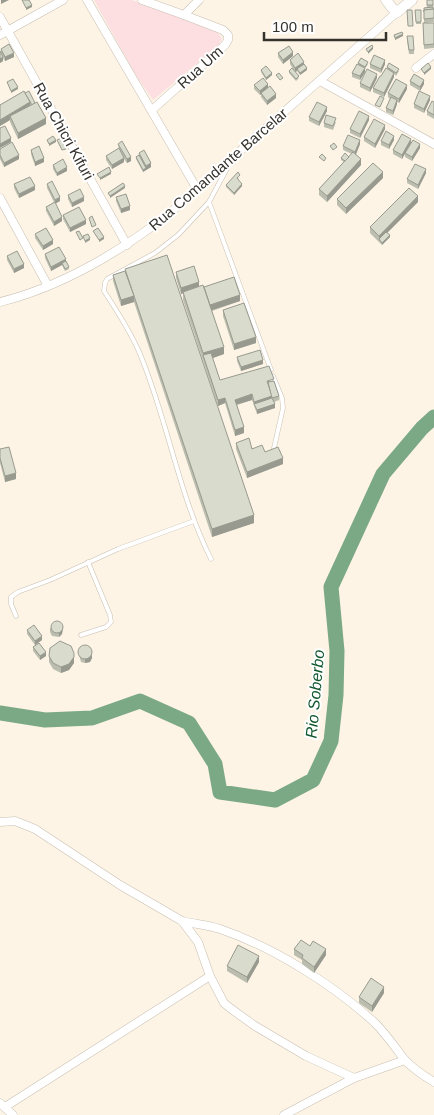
<svg xmlns="http://www.w3.org/2000/svg" width="434" height="1115" font-family="Arial,sans-serif">
<style>
.green{fill:#fddfe2}
.lines{fill:none;stroke-linecap:round;stroke-linejoin:round}
.river{stroke:#7ba885;stroke-width:15}
.service-casing{stroke:#c7bfb1;stroke-width:5}
.minor-casing{stroke:#c7bfb1;stroke-width:9}
.tertiary-casing{stroke:#c7bfb1;stroke-width:11}
.service{stroke:#fff;stroke-width:4}
.minor{stroke:#fff;stroke-width:8}
.tertiary{stroke:#fff;stroke-width:10}
.wall{fill:#bbbdaf}
.shaded-wall{fill:#989a8f}
.building{fill:#d9dccc;stroke:#989a8f}
.labels{text-anchor:middle;dominant-baseline:central;stroke-width:4;stroke-linejoin:round;paint-order:stroke}
.street-label{font-size:15px;fill:#35322c;stroke:#fff}
.water-label{font-size:16px;font-style:italic;fill:#10572b;stroke:#fff}
</style>
<rect width="100%" height="100%" fill="#fdf4e6"/>
<polygon class="green" points="94,0 132,0 217,31 222,39 219,45 153,100 135,74"/>
<g class="lines">
<polyline class="river" points="0,713 45,720 92,718 140,701 189,723 215,764 220,792 275,800 313,780 331,741 336,695 337,651 331,587 383,474 422,428 434,417"/>
<g class="service-casing">
<g id="service">
<polyline points="230,163 209,202 271,370"/>
<path d="M209,202L178,235L155,253L107,279L105,283L104,291C117,311 131,332 140,354C168,421 178,493 211,559"/>
<polyline points="273,376 282,398 283,408 274,448"/>
<polyline points="16,616 11,604 11,597 18,592 50,580 118,549 194,521"/>
<polyline points="81,635 106,627 111,622 110,615 88,562"/>
</g>
</g>
<g class="minor-casing">
<g id="minor">
<polyline points="87,0 197,189"/>
<polyline points="142,0 184,15 199,0"/>
<polyline points="0,17 127,245"/>
<polyline points="0,35 63,0"/>
<polyline points="416,68 434,54"/>
<polyline points="320,81 434,144"/>
<polyline points="152,110 225,45 228,40 228,35 223,30 184,15"/>
<polyline points="0,198 48,286"/>
<path d="M0,302C61,287 122,251 171,212L396,13"/>
<polyline points="0,822 15,821 35,829 120,885 182,921 198,942 210,976 224,1003 230,1008 255,1026 306,1056 354,1078"/>
<path d="M182,921C194,924 208,925 220,929C273,947 334,985 375,1023C386,1034 395,1047 404,1059C412,1068 424,1076 434,1082"/>
<polyline points="0,1103 13,1115"/>
<polyline points="5,1107 210,976"/>
<polyline points="284,1115 354,1078 405,1060"/>
</g>
</g>
<g class="tertiary-casing">
<polyline id="tertiary" points="386,0 396,13 412,0"/>
</g>
<use href="#service" class="service"/>
<use href="#minor" class="minor"/>
<use href="#tertiary" class="tertiary"/>
</g>
<g class="wall">
<polygon points="427,0 433,0 434,22 424,23 424,8 427,7"/>
<polygon points="415,10 421,10 421,24 416,24"/>
<polygon points="423,23 434,23 434,48 424,49"/>
<polygon points="407,40 414,50 414,54 409,54"/>
<polygon points="1,49 14,57 5,61 3,58 3,61 0,63"/>
<polygon points="278,53 293,56 283,64 278,57"/>
<polygon points="290,60 304,64 307,70 300,75 297,71 295,72 290,64"/>
<polygon points="358,63 368,64 365,69 365,68 365,72 360,80 352,77 352,73 358,65"/>
<polygon points="370,64 385,64 381,73 370,68"/>
<polygon points="387,67 399,71 396,76 394,74 394,77 384,97 373,92 373,88 387,69"/>
<polygon points="261,70 272,75 266,80 261,72"/>
<polygon points="289,71 299,78 296,81 289,73"/>
<polygon points="377,78 370,92 360,87 360,83"/>
<polygon points="410,81 424,84 420,91 410,85"/>
<polygon points="254,85 268,87 276,98 267,105 261,97 261,94 260,95 254,89"/>
<polygon points="407,89 399,103 397,102 397,104 393,115 386,112 386,108 390,99 388,97 388,93"/>
<polygon points="24,91 46,124 18,139 10,122 10,120 0,126 0,105"/>
<polygon points="430,100 424,113 414,108 414,104"/>
<polygon points="434,102 434,119 427,115 427,111"/>
<polygon points="327,111 319,126 309,121 309,117"/>
<polygon points="369,120 360,138 350,133 350,129"/>
<polygon points="336,122 333,130 324,127 324,123"/>
<polygon points="385,129 375,148 364,141 364,137"/>
<polygon points="394,140 389,149 381,145 381,141"/>
<polygon points="411,143 402,159 393,154 393,150"/>
<polygon points="118,144 131,161 127,163 124,159 124,162 112,169 106,160 106,156 119,149"/>
<polygon points="360,144 356,155 361,165 327,202 319,195 319,189 344,162 341,160 341,158 349,157 352,154 343,150 343,146"/>
<polygon points="420,148 412,161 405,157 405,153"/>
<polygon points="0,149 19,159 4,167 0,159"/>
<polygon points="31,150 44,162 35,166 31,154"/>
<polygon points="139,153 151,167 143,172 136,159 136,157 139,155"/>
<polygon points="53,165 67,171 57,176 53,169"/>
<polygon points="426,173 418,189 407,183 407,179"/>
<polygon points="240,177 238,179 242,186 234,195 226,187 226,185"/>
<polygon points="383,178 346,214 337,205 337,199"/>
<polygon points="14,184 35,190 19,198 14,188"/>
<polygon points="47,184 60,201 55,203 62,221 54,226 46,211 46,207 54,202 47,188"/>
<polygon points="68,195 84,201 72,207 68,199"/>
<polygon points="116,197 130,210 121,213 116,201"/>
<polygon points="418,202 387,233 390,237 382,245 370,233 370,227"/>
<polygon points="63,215 86,224 70,232 63,219"/>
<polygon points="35,234 53,244 43,250 35,238"/>
<polygon points="45,254 66,261 69,269 65,271 62,265 51,271 45,258"/>
<polygon points="7,256 24,268 14,273 7,260"/>
<polygon points="125,269 254,523 212,537 134,302 121,306 113,281 113,275 125,271"/>
<polygon points="176,272 199,287 204,287 240,301 212,311 224,354 212,358 220,380 274,381 279,396 279,400 274,402 275,408 257,414 252,400 237,405 244,433 235,436 225,403 218,406 183,300 183,293 181,294 176,278"/>
<polygon points="223,310 256,343 234,350 223,316"/>
<polygon points="237,357 263,364 241,371 237,361"/>
<polygon points="236,443 265,452 283,464 247,478 236,449"/>
<polygon points="0,449 16,479 5,482 0,463"/>
<polygon points="50,628 63,630 62,634 59,637 52,636 50,632"/>
<polygon points="27,630 42,640 35,645 27,634"/>
<polygon points="33,647 46,656 40,660 33,651"/>
<polygon points="79,651 92,658 90,662 85,663 81,662 79,655"/>
<polygon points="49,656 74,659 74,663 69,670 61,673 53,669 49,662"/>
<polygon points="310,946 326,955 314,973 302,964 302,960 294,955 294,949"/>
<polygon points="259,962 247,983 227,971 227,966"/>
<polygon points="384,993 372,1012 359,1003 359,997"/>
</g>
<g class="shaded-wall">
<polygon points="1,0 9,0 1,4"/>
<polygon points="32,5 32,7 26,10 26,8"/>
<polygon points="403,34 403,36 395,40 395,38"/>
<polygon points="373,47 373,49 368,54 368,52"/>
<polygon points="293,52 293,56 283,64 283,60"/>
<polygon points="14,53 14,57 5,61 5,57"/>
<polygon points="3,57 3,61 0,63 0,59"/>
<polygon points="385,60 385,64 381,73 381,69"/>
<polygon points="304,62 304,66 297,69 297,71 295,72 295,68"/>
<polygon points="431,67 431,69 424,75 424,73"/>
<polygon points="307,68 307,70 300,75 300,73"/>
<polygon points="365,68 365,72 360,80 360,76"/>
<polygon points="272,73 272,75 266,80 266,78"/>
<polygon points="394,73 394,77 384,97 384,93"/>
<polygon points="377,74 377,78 370,92 370,88"/>
<polygon points="424,80 424,84 420,91 420,87"/>
<polygon points="268,84 268,88 260,95 260,91"/>
<polygon points="407,85 407,89 399,103 399,99"/>
<polygon points="18,87 18,89 11,93 11,91"/>
<polygon points="276,94 276,98 267,105 267,101"/>
<polygon points="430,96 430,100 424,113 424,109"/>
<polygon points="397,100 397,104 393,115 393,111"/>
<polygon points="30,102 30,108 10,116 10,120 0,126 0,120"/>
<polygon points="327,107 327,111 319,126 319,122"/>
<polygon points="369,116 369,120 360,138 360,134"/>
<polygon points="46,118 46,124 18,139 18,133"/>
<polygon points="385,125 385,129 375,148 375,144"/>
<polygon points="394,136 394,140 389,149 389,145"/>
<polygon points="11,138 11,142 0,148 0,144"/>
<polygon points="411,139 411,143 402,159 402,155"/>
<polygon points="56,140 56,142 49,146 49,144"/>
<polygon points="360,140 360,144 355,156 355,152"/>
<polygon points="420,144 420,148 412,161 412,157"/>
<polygon points="19,155 19,159 4,167 4,163"/>
<polygon points="131,157 131,161 127,163 127,159"/>
<polygon points="44,158 44,162 35,166 35,162"/>
<polygon points="124,158 124,162 112,169 112,165"/>
<polygon points="361,159 361,165 327,202 327,196"/>
<polygon points="151,163 151,167 143,172 143,170 146,168 146,166"/>
<polygon points="67,167 67,171 57,176 57,173"/>
<polygon points="426,169 426,173 418,189 418,185"/>
<polygon points="111,172 111,174 100,180 100,178"/>
<polygon points="383,172 383,178 346,214 346,208"/>
<polygon points="242,184 242,186 234,195 234,193"/>
<polygon points="35,186 35,190 19,198 19,194"/>
<polygon points="125,186 125,188 110,198 110,196"/>
<polygon points="418,196 418,202 380,240 379,239 379,236"/>
<polygon points="60,197 60,201 55,204 55,200"/>
<polygon points="84,197 84,201 72,207 72,203"/>
<polygon points="130,206 130,210 121,213 121,209"/>
<polygon points="62,217 62,221 54,226 54,222"/>
<polygon points="86,220 86,224 70,232 70,228"/>
<polygon points="390,235 390,237 382,245 382,243"/>
<polygon points="104,237 104,239 99,242 99,240"/>
<polygon points="90,238 90,240 85,243 85,241"/>
<polygon points="53,240 53,244 43,250 43,246"/>
<polygon points="66,259 66,263 62,263 62,265 51,271 51,267"/>
<polygon points="24,264 24,268 14,273 14,269"/>
<polygon points="199,282 199,288 181,294 181,288"/>
<polygon points="240,295 240,301 209,311 209,305"/>
<polygon points="134,296 134,302 121,306 121,300"/>
<polygon points="256,337 256,343 234,350 234,344"/>
<polygon points="224,347 224,354 205,361 203,353"/>
<polygon points="263,360 263,364 241,371 241,367"/>
<polygon points="252,394 252,400 235,405 235,400"/>
<polygon points="272,396 272,402 254,404 254,402"/>
<polygon points="225,398 225,403 218,406 218,400"/>
<polygon points="275,404 275,408 257,414 257,410"/>
<polygon points="244,427 244,433 235,436 235,430"/>
<polygon points="283,458 283,464 247,478 247,472"/>
<polygon points="16,473 16,479 5,482 5,476"/>
<polygon points="254,515 254,523 212,537 212,529"/>
<polygon points="63,626 62,634 59,637 59,633"/>
<polygon points="42,636 42,640 35,645 35,641"/>
<polygon points="46,652 46,656 40,660 40,656"/>
<polygon points="74,653 74,663 69,670 61,673 61,667"/>
<polygon points="92,654 92,658 90,662 85,663 85,659"/>
<polygon points="326,949 326,955 314,973 314,967"/>
<polygon points="259,956 259,962 247,983 247,977"/>
<polygon points="384,987 384,993 372,1012 372,1006"/>
</g>
<g class="building">
<polygon points="22,0 29,0 32,5 26,8"/>
<rect x="427" y="0" width="6" height="5"/>
<polygon points="433,7 433,9 424,10 424,12 424,8"/>
<polygon points="434,9 434,18 424,19 424,10"/>
<polygon points="407,10 412,10 413,26 408,26"/>
<polygon points="415,10 421,10 421,22 416,22"/>
<polygon points="423,23 434,23 434,44 424,45"/>
<polygon points="402,32 403,34 395,38 394,35"/>
<polygon points="407,36 413,36 414,50 409,50"/>
<polygon points="9,44 14,53 5,57 1,49"/>
<polygon points="372,45 373,47 368,52 366,49"/>
<polygon points="289,46 293,52 283,60 278,53"/>
<polygon points="0,51 3,57 0,59"/>
<polygon points="298,53 304,62 295,68 290,60"/>
<polygon points="374,55 385,60 381,69 370,64"/>
<polygon points="361,58 368,62 365,67 358,63"/>
<polygon points="389,63 399,69 396,73 387,67"/>
<polygon points="428,63 431,67 424,73 421,69"/>
<polygon points="304,64 307,68 300,73 297,69"/>
<polygon points="357,64 365,68 360,76 352,73"/>
<polygon points="266,66 272,73 266,78 261,70"/>
<polygon points="292,68 299,76 296,79 289,71"/>
<polygon points="386,68 394,73 384,93 373,88 380,76 381,76"/>
<polygon points="367,69 377,74 370,88 360,83"/>
<polygon points="279,73 283,78 280,80 276,75"/>
<polygon points="414,74 424,80 420,87 410,81"/>
<polygon points="263,78 268,84 260,91 254,85"/>
<polygon points="13,79 18,87 11,91 7,82"/>
<polygon points="396,79 407,85 399,99 388,93"/>
<polygon points="270,86 276,94 267,101 261,93"/>
<polygon points="24,91 30,102 0,120 0,105"/>
<polygon points="29,91 35,103 32,105 25,93"/>
<polygon points="419,91 430,96 424,109 414,104"/>
<polygon points="380,96 384,98 380,107 375,105"/>
<polygon points="391,97 397,100 393,111 386,108"/>
<polygon points="432,101 434,102 434,115 427,111"/>
<polygon points="37,102 46,118 18,133 10,116"/>
<polygon points="317,102 327,107 319,122 309,117"/>
<polygon points="359,111 369,116 360,134 350,129"/>
<polygon points="326,115 336,118 333,126 324,123"/>
<polygon points="374,119 385,125 375,144 364,137"/>
<polygon points="5,126 11,138 0,144 0,128"/>
<polygon points="386,131 394,136 389,145 381,141"/>
<polygon points="402,134 411,139 402,155 393,150"/>
<polygon points="348,135 360,140 355,152 343,146"/>
<polygon points="53,136 56,140 49,144 47,140"/>
<polygon points="61,138 66,149 62,150 57,140"/>
<polygon points="413,140 420,144 412,157 405,153"/>
<polygon points="122,141 131,157 127,159 118,144"/>
<polygon points="12,142 19,155 4,163 0,155 0,149"/>
<polygon points="334,143 337,147 333,150 330,146"/>
<polygon points="39,146 44,158 35,162 31,150"/>
<polygon points="119,148 124,158 112,165 106,156"/>
<polygon points="144,150 151,163 146,166 139,153"/>
<polygon points="353,152 361,159 327,196 319,189"/>
<polygon points="345,153 349,157 345,161 341,158"/>
<polygon points="322,154 326,158 324,161 319,157"/>
<polygon points="139,155 146,168 143,170 136,157"/>
<polygon points="63,159 67,167 57,173 53,165"/>
<polygon points="373,163 383,172 346,208 337,199"/>
<polygon points="415,164 426,169 418,185 407,179"/>
<polygon points="109,167 111,172 100,178 97,174"/>
<polygon points="238,172 240,175 237,178 242,184 234,193 226,185"/>
<polygon points="30,177 35,186 19,194 14,184"/>
<polygon points="52,181 60,197 55,200 47,184"/>
<polygon points="123,183 125,186 110,196 108,193"/>
<polygon points="409,188 418,196 379,236 370,227"/>
<polygon points="80,189 84,197 72,203 68,195"/>
<polygon points="126,194 130,206 121,209 116,197"/>
<polygon points="55,202 62,217 54,222 46,207"/>
<polygon points="79,207 86,220 70,228 63,215"/>
<polygon points="92,216 96,225 92,227 89,218"/>
<polygon points="46,228 53,240 43,246 35,234"/>
<polygon points="98,228 104,237 99,240 93,231"/>
<polygon points="79,231 83,238 80,240 76,232"/>
<polygon points="386,232 390,235 382,243 379,239"/>
<polygon points="88,234 90,238 85,241 83,236"/>
<polygon points="59,247 66,259 51,267 45,254"/>
<polygon points="17,251 24,264 14,269 7,256"/>
<polygon points="167,255 254,515 212,529 125,269"/>
<polygon points="66,261 69,267 65,269 62,263"/>
<polygon points="194,266 199,282 181,288 176,272"/>
<polygon points="125,271 134,296 121,300 113,275"/>
<polygon points="234,277 240,295 210,305 204,287"/>
<polygon points="203,285 224,347 203,353 183,292"/>
<polygon points="244,303 256,337 234,344 223,310"/>
<polygon points="260,350 263,360 241,367 237,357"/>
<polygon points="211,353 220,380 269,366 274,379 267,381 272,396 254,402 252,394 235,400 244,427 235,430 225,398 218,400 203,355"/>
<polygon points="274,381 279,396 272,398 268,382"/>
<polygon points="272,398 275,404 257,410 254,404"/>
<polygon points="249,438 252,449 262,445 265,452 278,447 283,458 247,472 236,443"/>
<polygon points="9,447 16,473 5,476 0,458 0,449"/>
<circle cx="57" cy="627" r="6"/>
<polygon points="34,625 42,636 35,641 27,630"/>
<polygon points="60,641 71,646 74,653 74,657 69,664 61,667 53,663 49,656 50,648"/>
<polygon points="39,643 46,652 40,656 33,647"/>
<circle cx="85" cy="652" r="7"/>
<polygon points="301,940 310,946 313,941 326,949 314,967 302,958 303,955 294,949"/>
<polygon points="238,945 259,956 247,977 227,966"/>
<polygon points="371,978 384,987 372,1006 359,997"/>
</g>
<g class="labels">
<g class="street-label">
<text transform="translate(200 67) rotate(-42)">Rua Um</text>
<text transform="translate(64 131) rotate(61)">Rua Chicri Kifuri</text>
<text transform="translate(218 169) rotate(-41)">Rua Comandante Barcelar</text>
</g>
<g class="water-label">
<text transform="translate(315 694) rotate(-85)">Rio Soberbo</text>
</g>
</g>
<path d="M264 32v8h122v-8" fill="none" stroke="#35322c" stroke-width="2.5"/>
<text x="272" y="32" font-size="15" fill="#35322c" stroke="#ffffff" stroke-width="4" paint-order="stroke">100 m</text>
</svg>
